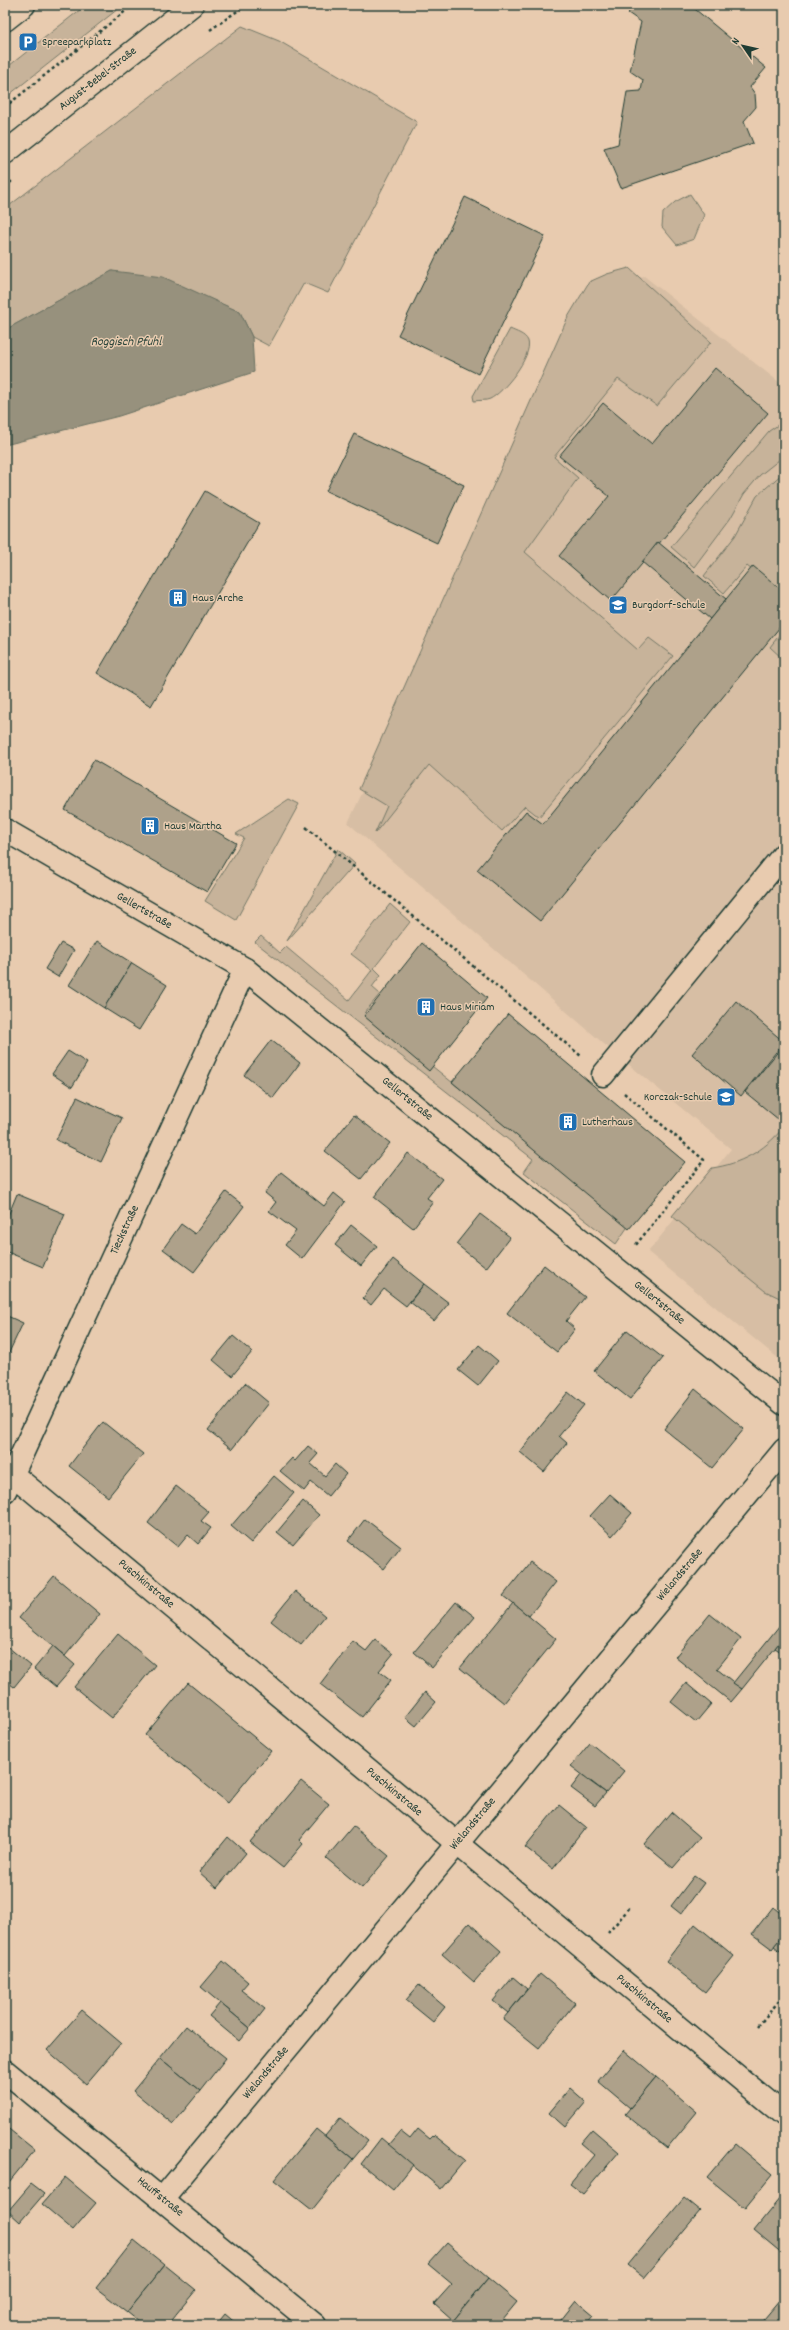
<svg xmlns="http://www.w3.org/2000/svg" width="789" height="2330" font-family="Dekko,sans-serif">
<style>
.built{fill:#d7bea4}
.green{fill:#c7b39a;stroke:#737867}
.water{fill:#97917d;stroke:#676f60}
.building{fill:#aea18a;stroke:#1f3d34}
.lines{fill:none;stroke-linecap:round;stroke-linejoin:round}
.minor-casing{stroke:#1f3d34;stroke-width:25}
.major-casing{stroke:#1f3d34;stroke-width:25}
.path{stroke:#1f3d34;stroke-width:2.5;stroke-dasharray:3 3;stroke-linecap:butt}
.minor{stroke:#e8cbaf;stroke-width:22}
.major{stroke:#e8cbaf;stroke-width:22}
.labels{text-anchor:middle;dominant-baseline:central;stroke-width:3;stroke-linejoin:round;paint-order:stroke}
.poi-label{font-size:12px;fill:#1f3d34;stroke:#e8cbaf;text-anchor:start}
.street-label{font-size:12px;fill:#1f3d34;stroke:#e8cbaf}
.water-label{font-size:13px;font-style:italic;fill:#2b453b;stroke:#e8cbaf}
</style>
<rect width="100%" height="100%" fill="#e8cbaf"/>
<filter id="ink" filterUnits="userSpaceOnUse"><feTurbulence type="fractalNoise" baseFrequency=".025" numOctaves="2"/><feDisplacementMap in="SourceGraphic" scale="8" xChannelSelector="R" yChannelSelector="G"/><feConvolveMatrix kernelMatrix="1 2 1 2 8 2 1 2 1" color-interpolation-filters="sRGB"/></filter>
<g filter="url(#ink)">
<polygon class="built" points="644,276 784,386 784,1363 648,1252 731,1149 604,1044 348,823 594,305 624,281"/>
<g class="green">
<polygon points="86,5 123,5 5,98 5,69"/>
<polygon points="242,26 279,41 417,122 328,293 304,283 269,346 252,337 240,312 212,300 112,271 5,330 5,209"/>
<polygon points="690,194 704,215 694,239 677,245 662,227 663,213 675,202"/>
<polygon points="629,268 711,342 657,406 618,379 554,457 578,478 525,552 638,650 649,638 673,656 539,817 525,806 502,831 429,765 375,833 387,806 359,789 568,317 589,282 607,274"/>
<path d="M510,329C516,332 525,334 528,341C533,356 503,393 490,399C486,401 479,400 474,401L473,396Z"/>
<polygon points="784,421 784,456 760,475 744,494 730,519 694,567 671,547 769,431"/>
<polygon points="784,472 784,596 747,566 724,593 704,576 735,536 757,496"/>
<polygon points="784,629 784,657 783,659 770,647"/>
<polygon points="289,799 299,804 236,920 205,901 244,838 236,834"/>
<polygon points="338,849 355,864 287,941"/>
<polygon points="390,904 410,922 374,968 381,975 372,987 380,994 365,1012 629,1225 616,1244 524,1172 533,1159 255,942 261,936 280,953 286,947 349,1000 372,970 351,954"/>
<path d="M782,1129L784,1131V1300L765,1291L672,1216L712,1168C740,1164 764,1151 782,1129Z"/>
</g>
<polygon class="water" points="112,271 163,277 240,312 252,337 254,372 119,416 5,445 5,330"/>
<g class="building">
<polygon points="636,5 690,5 766,68 750,87 755,94 756,107 744,121 753,143 621,188 604,148 618,144 627,92 641,91 643,80 630,71 641,22 628,13"/>
<polygon points="465,197 545,236 478,374 398,335"/>
<polygon points="715,368 768,413 611,601 559,556 609,496 559,456 603,403 652,444"/>
<polygon points="354,434 464,485 437,543 326,491"/>
<polygon points="205,491 259,523 151,706 97,673"/>
<polygon points="658,542 726,599 710,619 642,562"/>
<polygon points="753,566 784,592 784,622 540,921 477,870 526,811 543,824"/>
<polygon points="94,760 236,843 207,892 65,810"/>
<polygon points="97,941 132,963 104,1008 69,985"/>
<polygon points="61,943 74,950 58,977 45,969"/>
<polygon points="422,943 487,998 429,1071 364,1016"/>
<polygon points="132,963 167,985 139,1030 104,1008"/>
<polygon points="736,1001 784,1042 741,1096 692,1054"/>
<polygon points="508,1014 685,1162 629,1229 452,1082"/>
<polygon points="271,1040 300,1063 273,1098 244,1075"/>
<polygon points="781,1048 784,1051 784,1124 745,1092"/>
<polygon points="68,1051 87,1063 72,1087 52,1074"/>
<polygon points="77,1097 122,1118 101,1162 56,1140"/>
<polygon points="354,1115 390,1143 361,1179 325,1151"/>
<polygon points="408,1153 442,1179 427,1198 433,1202 413,1228 374,1197"/>
<polygon points="281,1172 324,1206 334,1193 345,1202 302,1259 285,1245 296,1231 269,1211 276,1202 265,1193"/>
<polygon points="226,1192 244,1206 194,1272 163,1249 181,1224 195,1234"/>
<polygon points="17,1194 65,1214 43,1267 5,1251 5,1223"/>
<polygon points="480,1214 510,1237 486,1268 456,1244"/>
<polygon points="351,1225 377,1246 361,1266 335,1245"/>
<polygon points="393,1259 424,1284 406,1306 384,1289 371,1305 363,1298"/>
<polygon points="544,1265 585,1297 566,1321 575,1329 557,1352 507,1313"/>
<polygon points="424,1284 449,1303 434,1321 410,1302"/>
<polygon points="5,1315 23,1323 5,1361"/>
<polygon points="627,1330 663,1358 630,1399 594,1371"/>
<polygon points="233,1336 252,1352 232,1376 213,1360"/>
<polygon points="479,1345 498,1361 478,1386 458,1370"/>
<polygon points="245,1383 269,1403 232,1449 208,1430"/>
<polygon points="695,1389 744,1429 712,1468 664,1429"/>
<polygon points="568,1392 584,1405 559,1436 567,1443 544,1472 520,1452"/>
<polygon points="103,1422 143,1454 108,1497 69,1466"/>
<polygon points="308,1446 318,1454 310,1463 325,1476 335,1464 346,1474 328,1496 311,1482 304,1491 280,1471 292,1458 295,1461"/>
<polygon points="274,1476 294,1493 251,1543 231,1526"/>
<polygon points="176,1486 209,1512 201,1521 211,1528 198,1544 188,1535 178,1547 148,1523"/>
<polygon points="610,1494 632,1513 612,1536 590,1516"/>
<polygon points="303,1501 319,1515 293,1545 277,1532"/>
<polygon points="365,1519 401,1547 384,1569 348,1541"/>
<polygon points="530,1562 556,1582 529,1616 503,1596"/>
<polygon points="54,1576 100,1614 65,1656 19,1618"/>
<polygon points="295,1591 325,1616 301,1645 271,1621"/>
<polygon points="456,1602 475,1617 432,1668 414,1652"/>
<polygon points="513,1603 556,1639 504,1703 460,1668"/>
<polygon points="710,1614 741,1639 717,1669 742,1689 731,1702 675,1657"/>
<polygon points="784,1620 784,1637 742,1689 733,1683"/>
<polygon points="118,1634 155,1665 112,1718 74,1687"/>
<polygon points="784,1637 784,1654 775,1648"/>
<polygon points="375,1640 393,1654 379,1671 391,1680 362,1717 320,1684 353,1641 366,1651"/>
<polygon points="53,1646 75,1665 56,1687 34,1669"/>
<polygon points="8,1647 31,1666 14,1687 5,1680 5,1651"/>
<polygon points="188,1683 271,1751 228,1803 145,1735"/>
<polygon points="686,1683 711,1704 696,1722 671,1702"/>
<polygon points="425,1692 436,1702 416,1726 405,1717"/>
<polygon points="590,1743 624,1771 606,1793 571,1766"/>
<polygon points="581,1775 606,1793 595,1806 571,1788"/>
<polygon points="301,1781 329,1804 299,1840 303,1844 283,1868 250,1842"/>
<polygon points="559,1805 586,1827 553,1869 525,1847"/>
<polygon points="671,1812 700,1837 673,1868 644,1844"/>
<polygon points="353,1826 389,1856 362,1888 326,1858"/>
<polygon points="228,1837 246,1853 217,1888 199,1872"/>
<polygon points="694,1876 704,1883 681,1914 671,1906"/>
<polygon points="773,1907 784,1916 784,1934 772,1949 752,1934"/>
<polygon points="469,1923 501,1951 474,1982 442,1954"/>
<polygon points="695,1924 734,1956 705,1992 666,1961"/>
<polygon points="784,1934 784,1954 774,1946"/>
<polygon points="223,1961 248,1982 241,1990 265,2009 250,2028 201,1987"/>
<polygon points="540,1974 575,2003 539,2048 503,2019"/>
<polygon points="513,1977 527,1989 508,2013 493,2001"/>
<polygon points="419,1985 445,2007 433,2022 406,2000"/>
<polygon points="220,2003 250,2028 239,2041 209,2016"/>
<polygon points="82,2010 121,2043 86,2084 47,2050"/>
<polygon points="186,2026 226,2058 200,2091 160,2058"/>
<polygon points="624,2050 656,2077 630,2108 598,2081"/>
<polygon points="160,2058 200,2091 173,2124 133,2091"/>
<polygon points="656,2077 697,2112 667,2148 625,2114"/>
<polygon points="570,2088 586,2102 565,2127 549,2113"/>
<polygon points="340,2118 368,2141 353,2159 325,2136"/>
<polygon points="5,2126 35,2150 5,2187"/>
<polygon points="316,2129 353,2159 312,2210 274,2180"/>
<polygon points="418,2129 430,2139 434,2135 465,2160 441,2189 388,2145 400,2131 410,2139"/>
<polygon points="592,2129 619,2152 583,2194 570,2184 594,2155 580,2143"/>
<polygon points="381,2138 413,2165 393,2190 361,2164"/>
<polygon points="735,2144 772,2175 745,2208 707,2177"/>
<polygon points="65,2177 96,2203 73,2230 42,2204"/>
<polygon points="31,2184 44,2194 20,2222 8,2211"/>
<polygon points="784,2193 784,2255 754,2230"/>
<polygon points="684,2198 700,2211 644,2278 628,2265"/>
<polygon points="134,2240 165,2265 127,2312 96,2288"/>
<polygon points="447,2243 488,2278 453,2321 434,2304 452,2284 428,2264"/>
<polygon points="165,2265 196,2290 167,2325 143,2325 127,2312"/>
<polygon points="488,2278 517,2302 503,2319 509,2324 458,2325 453,2321"/>
<polygon points="780,2300 784,2303 784,2325 759,2325"/>
<polygon points="576,2301 594,2316 586,2325 557,2325"/>
<polygon points="225,2314 238,2325 216,2325"/>
</g>
<g class="lines">
<g class="minor-casing">
<g id="minor">
<polyline points="5,20 24,5"/>
<polyline points="5,830 245,969 784,1404"/>
<polyline points="603,1075 784,854"/>
<polyline points="5,1468 784,2115"/>
<polyline points="5,1491 245,969"/>
<polyline points="5,2071 315,2325"/>
<polyline points="162,2199 784,1450"/>
</g>
</g>
<g class="major-casing">
<polyline id="major" points="5,153 192,5"/>
</g>
<g class="path">
<polyline points="210,30 246,5"/>
<polyline points="5,107 133,5"/>
<polyline points="5,187 12,181"/>
<polyline points="306,827 581,1056"/>
<polyline points="624,1093 704,1160 635,1246"/>
<polyline points="608,1933 631,1906"/>
<polyline points="758,2026 784,1995"/>
</g>
<use href="#minor" class="minor"/>
<use href="#major" class="major"/>
</g>
</g>
<defs>
<g id="parking-square" transform="scale(1)"><rect x="-9" y="-9" width="18" height="18" rx="4" fill="#1f6fb2" stroke="#e8cbaf"/><path d="M-3.5-5.5H1a3.5 3.5 0 0 1 0 7H-1V5.5H-3.5ZM-1-3.4V-.6H.8a1.4 1.4 0 0 0 0-2.8Z" fill="#fff"/></g>
<g id="building-square" transform="scale(1)"><rect x="-9" y="-9" width="18" height="18" rx="4" fill="#1f6fb2" stroke="#e8cbaf"/><path d="M-4-6H4V6H1V3H-1V6H-4ZM-2.5-4.3h1.7v1.8h-1.7ZM.8-4.3h1.7v1.8H.8ZM-2.5-1h1.7V.8h-1.7ZM.8-1h1.7V.8H.8Z" fill="#fff"/></g>
<g id="school-square" transform="scale(1)"><rect x="-9" y="-9" width="18" height="18" rx="4" fill="#1f6fb2" stroke="#e8cbaf"/><path d="M0-5L7-2L0 1L-7-2ZM-4 1L0 2.5L4 1V4Q0 6-4 4Z" fill="#fff"/></g>
</defs>
<g fill-rule="evenodd">
<use href="#parking-square" x="28" y="42"/>
<use href="#building-square" x="178" y="598"/>
<use href="#school-square" x="618" y="605"/>
<use href="#building-square" x="150" y="826"/>
<use href="#building-square" x="426" y="1007"/>
<use href="#school-square" x="726" y="1097"/>
<use href="#building-square" x="568" y="1122"/>
</g>
<g class="labels">
<g class="poi-label">
<text x="42" y="42">Spreeparkplatz</text>
<text x="192" y="598">Haus Arche</text>
<text x="632" y="605">Burgdorf-Schule</text>
<text x="164" y="826">Haus Martha</text>
<text x="440" y="1007">Haus Miriam</text>
<text x="712" y="1097" text-anchor="end">Korczak-Schule</text>
<text x="582" y="1122">Lutherhaus</text>
</g>
<g class="street-label">
<text transform="translate(98 79) rotate(-38)">August-Bebel-Straße</text>
<text transform="translate(144 911) rotate(30)">Gellertstraße</text>
<text transform="translate(407 1099) rotate(39)">Gellertstraße</text>
<text transform="translate(125 1230) rotate(-65)">Tieckstraße</text>
<text transform="translate(659 1303) rotate(39)">Gellertstraße</text>
<text transform="translate(680 1575) rotate(-50)">Wielandstraße</text>
<text transform="translate(146 1584) rotate(40)">Puschkinstraße</text>
<text transform="translate(394 1792) rotate(40)">Puschkinstraße</text>
<text transform="translate(473 1824) rotate(-50)">Wielandstraße</text>
<text transform="translate(644 1999) rotate(40)">Puschkinstraße</text>
<text transform="translate(266 2073) rotate(-50)">Wielandstraße</text>
<text transform="translate(160 2197) rotate(39)">Hauffstraße</text>
</g>
<g class="water-label">
<text x="126" y="342">Roggisch Pfuhl</text>
</g>
</g>
<rect width="789" height="2330" fill="none" stroke="#e8cbaf" stroke-width="20"/>
<rect x="10" y="10" width="769" height="2310" fill="none" stroke="#1f3d34" stroke-width="1.5" filter="url(#ink)"/>
<g transform="translate(743 46) rotate(304)" stroke="#e8cbaf" stroke-width="3" paint-order="stroke">
<path d="M0-3L7 15L0 10L-7 15Z" fill="#1f3d34"/>
<text y="-6" font-size="11" font-weight="bold" text-anchor="middle" fill="#1f3d34">N</text>
</g>
</svg>
